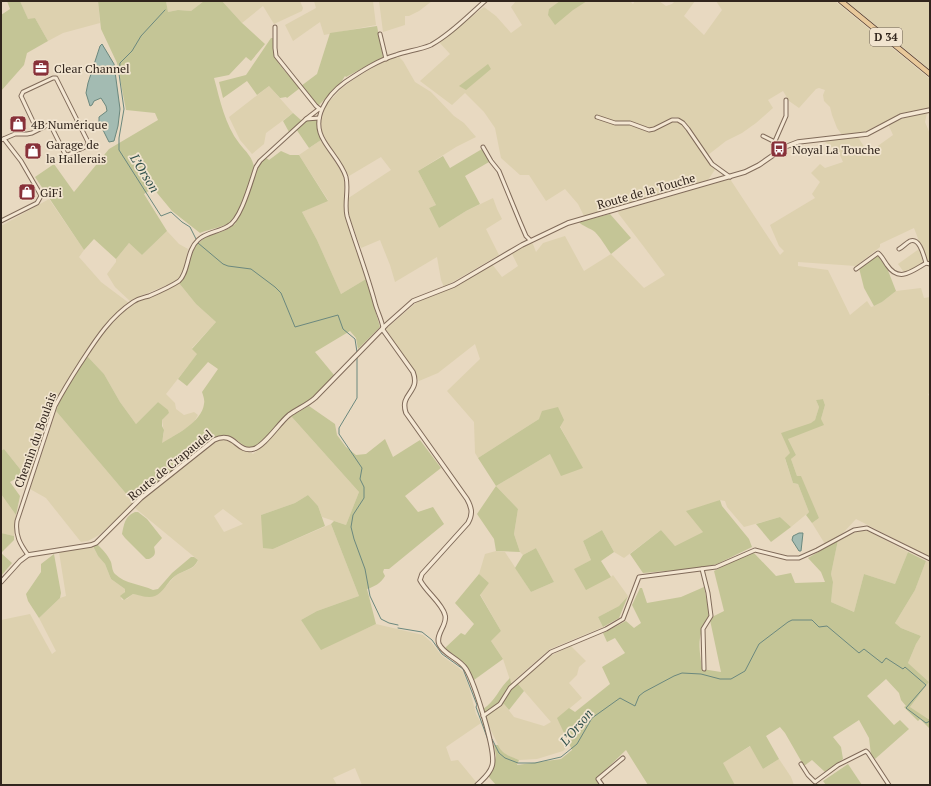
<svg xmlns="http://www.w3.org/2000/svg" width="931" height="786" font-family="'PT Serif',serif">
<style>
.farmland{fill:#ddd1af;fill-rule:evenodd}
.green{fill:#c4c596}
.water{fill:#a3bbb2;stroke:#6b887e}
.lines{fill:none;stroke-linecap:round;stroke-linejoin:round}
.stream{stroke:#6b887e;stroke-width:1}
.minor-casing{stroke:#806b5a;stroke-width:5}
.tertiary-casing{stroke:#806b5a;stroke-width:5.5}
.primary-casing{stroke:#4e3a2e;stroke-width:6}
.minor{stroke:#f4e7d3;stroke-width:3}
.tertiary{stroke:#f4e7d3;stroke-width:3.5}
.primary{stroke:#e9c99b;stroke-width:4.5}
.labels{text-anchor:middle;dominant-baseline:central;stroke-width:3.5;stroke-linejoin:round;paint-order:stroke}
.shield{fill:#f1e4cf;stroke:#6b5e52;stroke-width:1}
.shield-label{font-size:11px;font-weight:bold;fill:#31251d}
.poi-label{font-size:12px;fill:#31251d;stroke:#f1e4cf;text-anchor:start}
.street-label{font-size:12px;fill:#31251d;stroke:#f1e4cf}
.water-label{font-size:13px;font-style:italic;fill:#2e4f4a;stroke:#f1e4cf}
</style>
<rect width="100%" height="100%" fill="#e8d9c1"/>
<g class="farmland">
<polygon points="20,1 98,1 100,23 63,33 48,41 35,18 28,20"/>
<polygon points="166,1 204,1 191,11 178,10 168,12"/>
<polygon points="222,1 300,1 303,8 302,11 274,24 263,6 242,23"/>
<polygon points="314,1 373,1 376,25 324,35 320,22 293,41 285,25 316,8"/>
<polygon points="379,1 432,1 419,11 409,16 405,16 405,25 383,32"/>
<polygon points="516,1 630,1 633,4 635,1 659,1 666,6 672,4 675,1 695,1 684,16 704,35 722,10 716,1 835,1 930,79 930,107 897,116 862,133 842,135 837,128 832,115 830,107 824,101 823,95 825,90 819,88 816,89 799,108 789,101 783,91 768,100 773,108 756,123 742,133 726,141 708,155 684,122 676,117 670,118 671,121 678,121 682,124 716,168 708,180 584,216 578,204 565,189 546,201 529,175 520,175 501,158 495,128 484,112 465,93 452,105 420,81 450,54 439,42 484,7 496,16 511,33 522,25 511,7"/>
<polygon points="846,1 930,1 930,70 910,53"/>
<polygon points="398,56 403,61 415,82 431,92 454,116 464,123 476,137 456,147 418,171 436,205 429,208 439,228 466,211 493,198 497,209 502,219 486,229 499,255 444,287 441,280 437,257 395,282 390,265 380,240 361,248 351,222 347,206 347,199 391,170 381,157 349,176 330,148 322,132 321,122 325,106 342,88 357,77 386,60"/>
<polygon points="269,86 293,113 266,133 264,144 252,154 240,140 229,117"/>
<polygon points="927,113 925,122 930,134 930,262 927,262 914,228 880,244 880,247 856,266 798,262 798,266 828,270 850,315 867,301 871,307 874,306 882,302 896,291 921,288 924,298 930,297 930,393 928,394 930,398 930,557 856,519 843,533 825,544 812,523 819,518 797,476 791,459 796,455 788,439 821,419 825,405 823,399 816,400 819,407 815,420 811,424 782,433 791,453 785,459 793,483 798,484 809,512 791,527 780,517 744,527 727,507 725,501 719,500 703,532 675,546 661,530 624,558 614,552 602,530 583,541 591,560 575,569 611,577 613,575 628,596 619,606 598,617 603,627 550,649 511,683 503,659 491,641 501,631 480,594 489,583 479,574 485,554 496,551 505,552 531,592 554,582 536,548 523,555 520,552 514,534 518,509 496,486 550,454 582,468 560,426 539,419 478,458 475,453 474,422 447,391 480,359 475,344 438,373 419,381 386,329 417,302 447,290 492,264 502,277 518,266 511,252 530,242 533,244 536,252 543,243 565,236 584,271 611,254 644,288 665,275 644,247 618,213 619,211 730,179 780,255 784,251 779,246 770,225 815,198 812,194 820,182 811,173 820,164 825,168 843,162 839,153 824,141 858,137 868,153 893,135 888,124 909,116"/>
<polygon points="321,140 344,176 345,185 344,207 366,279 341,294 317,240 302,212 328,200 299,155"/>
<polygon points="49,199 84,250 79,257 101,282 129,303 109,320 98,333 60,392 53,408 29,480 4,449 1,451 1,226"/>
<polygon points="167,231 179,244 188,249 183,273 177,281 140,296 131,302 115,287 107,274 116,262 116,259 129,243 142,255"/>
<polygon points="919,249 923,262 906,273 903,271 898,264"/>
<polygon points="179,283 196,304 216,322 192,348 198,353 166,394 175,403 176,409 184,415 194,412 198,415 193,424 161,444 164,433 162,420 169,413 158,402 136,424 120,402 104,374 87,356 107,327 117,316 142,298 151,298 161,290"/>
<polygon points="56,411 134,503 99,535 88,541 81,542 46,498 30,489"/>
<path d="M291,416L359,492L346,525L322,517L318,506L308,495L295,503L261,515L273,549L331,524L359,596L317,611L301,620L321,649L376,624L423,635L431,642L442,656L459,668L463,672L469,687L476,714L481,723L446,747L451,761L458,760L477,783L475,785H362L355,768L333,778L337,785H1V620L30,614L52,654L56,651L39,618L60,598L66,596L59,552L93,546L98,556L105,564L111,579L125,589V591L121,598L122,600L127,599L133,594L149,597L167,585L176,575L192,568L197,563L198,560L135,508L147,495L218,440L223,438L228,440L242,449L253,454L263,446ZM223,509L243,524L224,532L214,516Z"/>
<polygon points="1,494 16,515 14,536 1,533"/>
<polygon points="859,531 868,531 908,552 895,584 864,574 854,612 831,602 833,582 831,574 838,540"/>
<polygon points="926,561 930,562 930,719 928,720 910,707 929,682 908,663 916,644 921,636 901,628 895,623 915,590"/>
<polygon points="571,646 586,661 579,667 577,675 569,683 582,698 558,718 570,744 563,751 537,759 519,760 506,755 501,751 485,718 504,704 514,717 544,726 551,722 518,684 546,658"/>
<polygon points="751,746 763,769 779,759 791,777 794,785 735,785 722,763"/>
</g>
<g class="green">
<polygon points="7,1 20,1 28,19 35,18 48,41 27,53 24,65 1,91 1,15 10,9"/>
<path d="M98,1H166L168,12L178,10L191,11L204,1H222L242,23L265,44L251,61L246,57L229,75L214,78C220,100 225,125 239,143C245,151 254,158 254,169C255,176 237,217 231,222C226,226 207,230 200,233L172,211L153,188L144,194L167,231L142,255L129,243L116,259L94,239L84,250L35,177L54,164L74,192L109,149L158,120L155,113L126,110L117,63L101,29Z"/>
<polygon points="560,1 587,1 573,10 555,25 548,15 549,9"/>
<polygon points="377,26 383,57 346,77 345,76 340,84 318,106 301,86 317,74 330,33"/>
<path d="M271,38H273C274,43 272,49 274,54C276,63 293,80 300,88L287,98L286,97L280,98L269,86L257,95L247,81L223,98L219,82L246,75Z"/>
<polygon points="488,64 491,69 466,90 459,86"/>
<polygon points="293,113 302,121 289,132 283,121"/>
<polygon points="315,119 317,120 319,135 321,140 309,148 296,129 306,121"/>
<polygon points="482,149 489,162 465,176 480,204 466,211 439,228 429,208 436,205 418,171 443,156 450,168"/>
<path d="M281,151L290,155H299L328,201L302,212L317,240L341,294L366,279L380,327L358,349L356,338L350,331L315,352L334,375C325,385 316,395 305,403C300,408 293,410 287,415C278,422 264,443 254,447C240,451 236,428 215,438L134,503L56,411L62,395L87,356L104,374L120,402L136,424L158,402L168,410L169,413L162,420V426L164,430L162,443C175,435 202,422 204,404C205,400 203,395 202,392L218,369L208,362L187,386L178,379L197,354L192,349L216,322L196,304L179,283L196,245L206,237L226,230L235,224L245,204L259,164L265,157L269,160Z"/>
<path d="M610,214L631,238L611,254C606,247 601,238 595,232C590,228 582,226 579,222Z"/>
<polygon points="877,254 887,268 896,291 882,302 874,306 864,288 859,268"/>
<polygon points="823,399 825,405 821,419 824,425 788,439 796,455 791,459 797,476 801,476 819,518 812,523 806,515 809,512 798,484 793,483 785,458 790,453 781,433 811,423 815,420 819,407 816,400"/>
<path d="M309,406L335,424L337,435L346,447L356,455L366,454L385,439L393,457L420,440L441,468L405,496L418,512L433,507L444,524L389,569H384L383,572L385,576C381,583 374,587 367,589L376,624L321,650L301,620L317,611L359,596L331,524L334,521L346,525L359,492L291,416Z"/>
<polygon points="558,407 564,420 560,427 583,468 561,476 550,454 496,486 518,509 514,534 520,552 496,551 494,539 477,514 496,486 478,458 539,419 542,411"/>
<polygon points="4,449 24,474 10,482 20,496 16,515 1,494 1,451"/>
<polygon points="308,495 318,506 325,526 273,549 263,548 261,515 295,503"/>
<polygon points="720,500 722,506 749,539 752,547 717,564 700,568 643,573 630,554 661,530 675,546 703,532 686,511"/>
<path d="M135,512H138L147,519L162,538L154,547C156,554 155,556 149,559H146L125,538L122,534C124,524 125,516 135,512Z"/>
<polygon points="780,517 791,527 771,542 756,524"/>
<polygon points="602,530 614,552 601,561 611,577 586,590 574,569 591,560 583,541"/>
<polygon points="1,533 14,536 14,540 1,553 12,563 1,576"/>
<path d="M838,540L831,574L833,582L831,602L854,612L864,574L895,584L908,552L926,561L915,590L895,623L901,628L921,636L916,644L908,663L929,682L910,707L928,719H930V729L920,719L918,721L904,707L906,706L901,700L899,693L886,679L867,696L894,725L900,720L909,729L875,759L871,755L869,738L859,720L833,737L841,747L843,759L825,772L812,760L804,766L785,733L780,727L766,736L779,759L763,769L750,746L723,763L735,785H648L626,750L596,779L599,785H496L488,776L494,764L496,756L494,745H498C502,754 509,756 519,760L517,765L561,759L572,750L557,718L569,708L575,712L610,684L602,667L625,653L615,638L607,642L603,633L626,621L634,628L641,623L632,605L640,588H642L647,603L681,597L704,587L710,616C696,637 699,645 702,669L721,672L710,620L714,616L724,611L714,571L747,554L754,553L776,576L791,573L795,583L825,582L821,572L808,558Z"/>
<path d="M97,544C102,549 108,555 111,562C112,565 112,571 115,574C125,584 141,584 153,590L158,589L172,573L191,557H194L198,560C194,570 183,570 175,576C168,581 163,593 155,596C148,599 139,595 133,594L124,600L120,596L125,592V589L111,579L105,564L98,556L93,546Z"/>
<polygon points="536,548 554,582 531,592 515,568 523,555"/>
<polygon points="54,554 61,593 60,598 39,618 28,601 26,594 41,572 41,564"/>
<polygon points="479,574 489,583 480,595 501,631 491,641 503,659 474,680 465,664 445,648 461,633 465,635 474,624 455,603"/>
<polygon points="628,596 619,618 603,627 598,617 619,606"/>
<path d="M510,678L511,683L518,684L524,691L509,710L504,704L485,718L483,709C495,702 499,688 510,678Z"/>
<polygon points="848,764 862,785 826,785 823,781"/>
</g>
<g class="water">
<polygon points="102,44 114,64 120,109 118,126 114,141 109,142 99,122 99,117 107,111 106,106 101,98 94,101 92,105 90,106 86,93 88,83 100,46"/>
<polygon points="799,533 803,533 801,551 799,551 792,540 793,536"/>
</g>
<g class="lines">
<g class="stream">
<polyline points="165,10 141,36 132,51 120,63 119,74 124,109 119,138 119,150 161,216 171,212 182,222 190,227 196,239"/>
<polyline points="198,243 223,264 228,266 251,269 275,287 281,293 295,327 338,315 343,329 355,339 357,352"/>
<polyline points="357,357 357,398 339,428 339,434 362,468 360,479 364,487 364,498 353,515 351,527 354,539 365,569 370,596 381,619 389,623 398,625"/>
<polyline points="398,628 422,632 432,640 442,654 463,669 477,705 476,707 488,740"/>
<polyline points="491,739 492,739 499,753 505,758 518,763 535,763 561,757 577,744 592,718 620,698 635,706 639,696 644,692 674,676 682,673 701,674 720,679 731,679 745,671 759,644 788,622 792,620 812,620 819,627 827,626 859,653 864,649 882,663 886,658 903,669 905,667 926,685 906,708 926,723 930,721"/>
</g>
<g class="minor-casing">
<g id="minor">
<polyline points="275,27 275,48 276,56 316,106 321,110"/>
<polyline points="380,34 386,59"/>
<polyline points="319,109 306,119 319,118"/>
<polyline points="597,117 615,123 630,123 649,130 654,129 672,120 678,120 683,123 688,129 712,164 730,177"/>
<polyline points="763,136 785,147"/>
<polyline points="1,140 15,134 27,134 32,133 48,125 52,128 65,154 68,155 87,146 88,142 56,78 53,78 23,92 21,96 37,130"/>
<polyline points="775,141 786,116 786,100"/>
<polyline points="483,147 491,161 499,171 520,222 526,236 530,240"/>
<polyline points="1,221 37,203 41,196 39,192 21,161 4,139"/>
<path d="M899,249C903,247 906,243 910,241C920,237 924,257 926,263"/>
<path d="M856,269L878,253C882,256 884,261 887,265C899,283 912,271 926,263L930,264"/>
<path d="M383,328C382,320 377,311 375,303C367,273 356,245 347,216C344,203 349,190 346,177C342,164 331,153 324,141C310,119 327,95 345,82C360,72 378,60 396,55C407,51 419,50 431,45C451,34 468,16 485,1"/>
<path d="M28,555C20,544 15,535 17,521L55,406C63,391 71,378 80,364C95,341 109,318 133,302C139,298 142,298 149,296C156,293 173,285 179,281C189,272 186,251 198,240C206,232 219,232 228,226C241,220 251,181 256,167L260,161L306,119"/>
<polyline points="702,569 708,593 711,616 703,629 704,669"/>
<polyline points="483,716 500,704 510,688 551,652 606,629 623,619 639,577 716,567 755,550 787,558 799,558 817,550 854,530 867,528 873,531 930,559"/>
<polyline points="801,764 808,775 815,782 838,765 866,751 868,753 889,785"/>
<polyline points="602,785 598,779 623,758"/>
</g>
</g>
<g class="tertiary-casing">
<g id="tertiary">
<path d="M383,328V330L413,372C421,393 399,393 406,413L467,499C472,508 473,514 468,523L422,574L420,580C426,592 442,603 445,615C448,625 435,634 439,644C444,655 459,658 466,669C474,682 497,752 492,766C490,774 483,779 477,785"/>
<path d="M1,582L20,561L28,555L91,545L96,543L141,498L214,440C235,430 236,453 253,449C264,447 279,423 289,415C297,409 307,405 315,398L386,325L413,301L454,285L522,245L568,223L745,172L759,165L785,147L798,142L867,134L901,116L930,110"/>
</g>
</g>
<g class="primary-casing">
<polyline id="primary" points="841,1 930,74"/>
</g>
<use href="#minor" class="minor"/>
<use href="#tertiary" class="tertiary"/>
<use href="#primary" class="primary"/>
</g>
<defs>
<g id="office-square" transform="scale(0.9)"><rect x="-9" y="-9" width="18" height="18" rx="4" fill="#883139" stroke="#f1e4cf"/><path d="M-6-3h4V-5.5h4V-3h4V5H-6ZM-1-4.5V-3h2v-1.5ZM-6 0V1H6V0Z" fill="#fff"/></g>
<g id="shop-square" transform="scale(0.9)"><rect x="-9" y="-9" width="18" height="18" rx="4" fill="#883139" stroke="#f1e4cf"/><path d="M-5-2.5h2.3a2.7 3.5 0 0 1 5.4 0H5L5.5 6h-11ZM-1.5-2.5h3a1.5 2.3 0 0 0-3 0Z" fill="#fff"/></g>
<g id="bus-square" transform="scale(0.9)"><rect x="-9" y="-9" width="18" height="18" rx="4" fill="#883139" stroke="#f1e4cf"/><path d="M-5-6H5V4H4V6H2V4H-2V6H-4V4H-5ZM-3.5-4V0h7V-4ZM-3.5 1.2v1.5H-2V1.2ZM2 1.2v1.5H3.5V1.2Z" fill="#fff"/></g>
</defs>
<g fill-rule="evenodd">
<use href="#office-square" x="41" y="68"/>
<use href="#shop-square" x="18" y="124"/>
<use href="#bus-square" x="779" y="149"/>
<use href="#shop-square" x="33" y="151"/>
<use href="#shop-square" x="27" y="192"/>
</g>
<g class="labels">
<rect class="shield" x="870" y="28" width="32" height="18" rx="3"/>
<g class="shield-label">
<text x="886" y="37">D 34</text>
</g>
<g class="poi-label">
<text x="54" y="68">Clear Channel</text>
<text x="31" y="124">4B Numérique</text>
<text x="46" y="144">Garage de<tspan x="46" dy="14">la Hallerais</tspan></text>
<text x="792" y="149">Noyal La Touche</text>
<text x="40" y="192">GiFi</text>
</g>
<g class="street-label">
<text transform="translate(646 191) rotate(-16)">Route de la Touche</text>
<text transform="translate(35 440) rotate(-70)">Chemin du Boulais</text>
<text transform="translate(170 465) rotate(-39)">Route de Crapaudel</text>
</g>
<g class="water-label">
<text transform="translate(145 173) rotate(58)">L’Orson</text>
<text transform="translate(576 727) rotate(-50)">L’Orson</text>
</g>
</g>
<rect width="931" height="786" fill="none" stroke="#31251d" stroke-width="4"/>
</svg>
